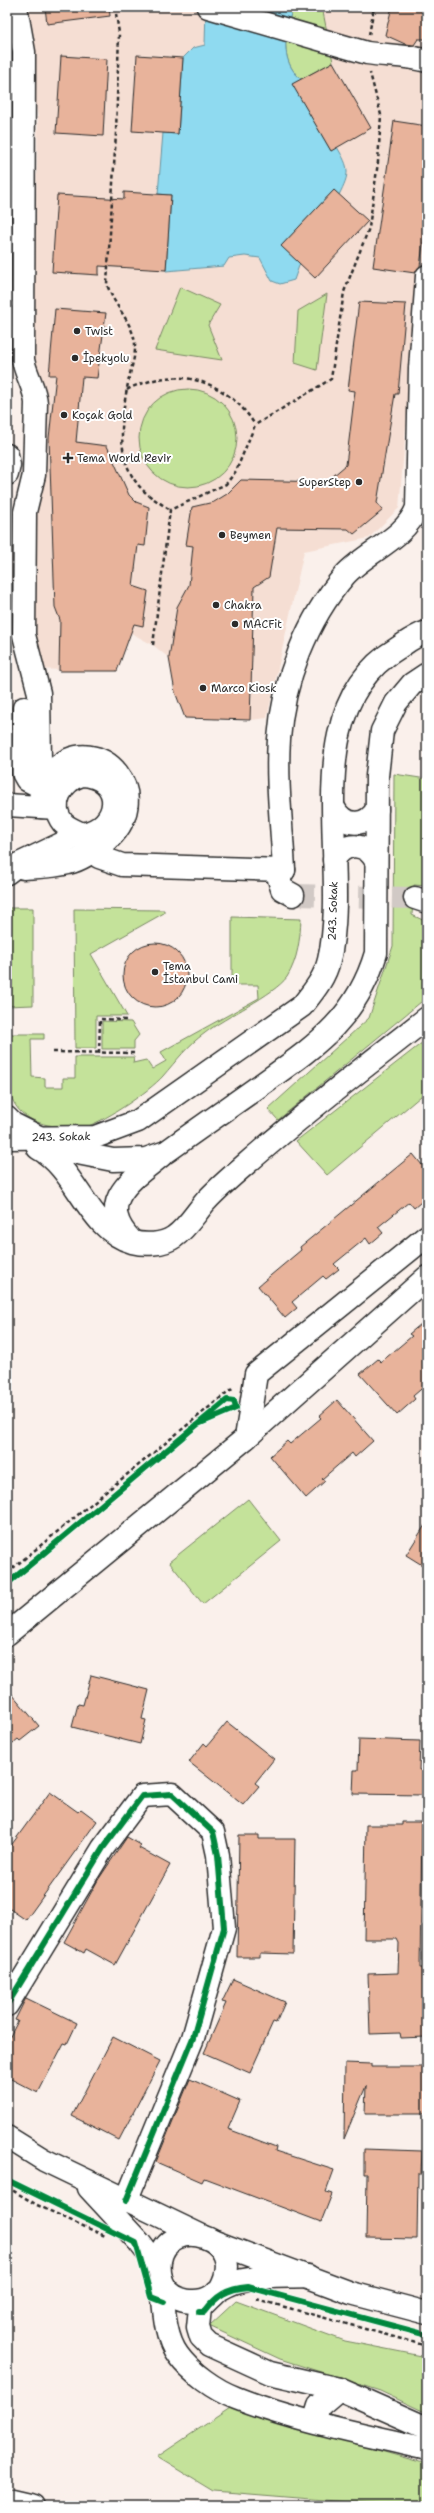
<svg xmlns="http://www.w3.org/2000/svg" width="434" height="2513" font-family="'Shantell Sans',sans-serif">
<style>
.built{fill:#f5ded3}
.green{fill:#c4e29a;stroke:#788662}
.water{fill:#8fdaf0;stroke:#6794a1}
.building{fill:#e8b39b;stroke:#2b2b2b}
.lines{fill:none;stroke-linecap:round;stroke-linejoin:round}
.minor-tunnel{stroke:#d1c9c5;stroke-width:22;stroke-dasharray:22 11;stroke-linecap:butt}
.minor-casing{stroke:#2b2b2b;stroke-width:25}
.major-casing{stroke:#2b2b2b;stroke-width:25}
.path{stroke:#2b2b2b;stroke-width:2.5;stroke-dasharray:4 3;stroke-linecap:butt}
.minor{stroke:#fff;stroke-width:22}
.major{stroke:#fff;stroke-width:22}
.cycleway-casing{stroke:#fff;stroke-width:8}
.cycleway{stroke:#00873e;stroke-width:6}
.poi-dot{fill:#2b2b2b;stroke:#fff;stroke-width:1.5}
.labels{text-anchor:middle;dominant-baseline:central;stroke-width:4;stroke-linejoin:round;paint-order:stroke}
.poi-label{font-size:11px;fill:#2b2b2b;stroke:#fff;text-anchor:start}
.street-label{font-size:11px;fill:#2b2b2b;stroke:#fff}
</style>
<rect width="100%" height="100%" fill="#faf0eb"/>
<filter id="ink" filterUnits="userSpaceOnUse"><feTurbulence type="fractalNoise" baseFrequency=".025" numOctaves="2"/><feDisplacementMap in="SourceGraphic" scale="8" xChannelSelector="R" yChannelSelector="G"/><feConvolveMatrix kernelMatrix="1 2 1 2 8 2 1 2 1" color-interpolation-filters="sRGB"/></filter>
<g filter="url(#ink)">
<polygon class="built" points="19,7 427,7 427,243 416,307 399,508 369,538 304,551 267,718 250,720 175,692 169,658 153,645 131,633 117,671 26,669 38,117"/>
<g class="green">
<path d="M293,7H322L333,62L301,79C279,61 285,32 293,7Z"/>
<polygon points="180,287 220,305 208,325 222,360 155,350"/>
<polygon points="327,294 317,370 295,363 298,311"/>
<circle cx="188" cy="438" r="49"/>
<polygon points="394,774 427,779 427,886 414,885 412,915 427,922 427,997 278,1120 268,1109 369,1018 393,946"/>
<polygon points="7,908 33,908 33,1005 7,1006"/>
<polygon points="74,909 164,910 164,913 91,954 127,1016 96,1016 96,1048 75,1048"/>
<path d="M232,917L301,919C300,939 298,959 287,977C274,995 225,1017 205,1033C188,1045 176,1061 163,1076C150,1091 100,1125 81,1128C71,1129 58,1126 48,1125C0,1115 7,1075 7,1035L9,1034H44V1039H31L32,1077L45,1078V1087H63V1078H75V1057H134L133,1063L146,1060L152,1069L166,1061L161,1052L259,998L258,985H232Z"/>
<polygon points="102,1021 131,1022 139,1035 134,1041 134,1049 102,1049"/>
<polygon points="427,1039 427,1091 327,1175 296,1141"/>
<polygon points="248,1499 281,1541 203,1604 169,1562"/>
<polygon points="236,2301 345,2341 427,2357 427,2413 380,2391 280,2359 209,2326"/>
<polygon points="236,2404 370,2448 427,2464 427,2506 397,2506 213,2491 157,2457"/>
</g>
<path class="water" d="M206,7H293C285,32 279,61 301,79L293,84L331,151L337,147C350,169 350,173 339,195L334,190L281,246L300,263L294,280L280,284L272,281L260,258L245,256L229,258L224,266L166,271L171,195L158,194L163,133L178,134L183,58L193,48L205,45Z"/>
<g class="building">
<polygon points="45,7 109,7 110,16 47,24"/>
<polygon points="392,7 427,7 427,39 418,39 414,45 405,44 385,35"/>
<polygon points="137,55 183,58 178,134 132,131"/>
<polygon points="61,56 107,59 103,136 56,133"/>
<polygon points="333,62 371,128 331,151 292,84"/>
<polygon points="394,121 427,126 427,217 420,266 415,273 373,267"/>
<polygon points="334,190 368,221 315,278 281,246"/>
<polygon points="124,192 171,195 166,270 99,266 99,275 52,272 57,195 124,199"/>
<polygon points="359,302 406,304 398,394 395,394 377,503 383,510 354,534 348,529 277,528 269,577 254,587 250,720 185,718 175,692 169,658 177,607 189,585 193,546 186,545 192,507 214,502 227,494 241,480 326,482 346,465 355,391 348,390"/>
<polygon points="55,309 106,313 97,378 82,377 76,442 107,446 129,495 136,502 149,507 145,546 138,545 133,586 148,591 143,626 134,624 117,671 59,671 60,620 55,607 49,438 56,375 49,375"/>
<circle cx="155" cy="975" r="32"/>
<polygon points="413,1154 427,1171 427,1197 414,1208 409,1202 378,1227 383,1233 370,1244 366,1238 334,1264 339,1269 326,1279 323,1276 292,1302 297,1308 285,1318 258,1286 301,1250 300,1247"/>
<polygon points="427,1319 427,1384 413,1396 415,1399 397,1415 360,1374 378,1359 381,1362 412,1336 409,1334"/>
<polygon points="337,1400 373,1441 355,1457 352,1453 322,1479 325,1481 306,1498 270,1456 287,1441 290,1444 321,1418 319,1416"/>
<polygon points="427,1522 427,1568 406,1555"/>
<polygon points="91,1675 149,1690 142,1719 146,1720 140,1744 72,1727 78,1704 83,1705"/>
<polygon points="7,1688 39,1726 20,1741 18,1739 7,1748"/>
<polygon points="227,1722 274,1759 255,1783 259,1786 243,1805 189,1762 204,1743 207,1746"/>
<polygon points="359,1739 420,1741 419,1770 424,1770 423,1795 353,1794 354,1770 358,1770"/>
<polygon points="50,1792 78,1812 81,1809 97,1821 26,1920 7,1907 7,1851"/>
<polygon points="402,1822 422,1822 420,1968 423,1968 425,2037 401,2038 400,2033 370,2034 368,1974 398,1973 399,1943 397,1939 364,1939 366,1825 402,1825"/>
<polygon points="239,1835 259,1835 259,1839 295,1839 293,1954 260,1953 260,1957 237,1957"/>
<polygon points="127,1837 141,1845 139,1848 170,1865 115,1965 86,1949 84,1953 64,1942 98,1880"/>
<polygon points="233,1979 285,2002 276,2023 273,2022 250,2073 204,2053 226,2003 222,2002"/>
<polygon points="26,1998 77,2023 67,2044 64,2043 38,2093 7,2077 7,2042 18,2021 15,2020"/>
<polygon points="113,2037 160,2061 119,2140 72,2116"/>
<polygon points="345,2063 371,2064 371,2067 426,2067 427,2114 365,2114 366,2086 344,2139"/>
<polygon points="190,2079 240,2101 228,2129 276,2147 275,2151 334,2170 326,2192 332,2194 321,2222 204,2178 202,2182 156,2162"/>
<polygon points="364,2149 422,2151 421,2174 418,2174 417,2239 366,2238 367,2174 364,2174"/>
</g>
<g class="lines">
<polyline class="minor-tunnel" points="293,895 415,898"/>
<g class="minor-casing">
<g id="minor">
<path d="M16,7L24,52L23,360C26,375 35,388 36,403L34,475L25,512L24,635L39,693L40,762L41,769L48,776"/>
<path d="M208,7L367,53C387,56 407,55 427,61"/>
<polyline points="7,455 9,465 7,474"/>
<polyline points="24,708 23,773 27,780 43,788"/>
<path d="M82,775C126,777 121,828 82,834C76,831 68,828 63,823C48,804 62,781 82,775Z"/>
<polyline points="7,805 56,808"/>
<path d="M334,808C344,827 366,828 377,809"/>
<path d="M334,860C344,841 366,842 376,861"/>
<path d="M23,868C38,867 53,867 68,863C81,860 92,852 103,844C162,796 98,728 55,769C45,778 38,794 41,807"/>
<polyline points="7,873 19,864 82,834 99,857 122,865 284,870"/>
<path d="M293,895L282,889L279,879L284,870C282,827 276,782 279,739C283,681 307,619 345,575C367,551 405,539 417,508L420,368L427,276"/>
<polyline points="415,898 427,902"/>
<polyline points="7,1118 13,1124 37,1136"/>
<path d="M7,1138L95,1137L138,1121L302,1006C313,992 325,978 329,960C352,863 294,710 398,648C407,642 416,635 427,632"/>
<path d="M42,1146L113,1160L146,1159L166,1152C196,1130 227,1109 258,1087C312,1048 356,1021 376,953L377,776L382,731L396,703L412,684L427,674"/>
<path d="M38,1148C78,1170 87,1229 132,1242C144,1245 163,1245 174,1237C187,1228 195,1214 206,1201C218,1188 232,1176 246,1164C304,1113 366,1066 427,1018"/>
<path d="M131,1240C95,1202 131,1180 161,1156"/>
<polyline points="246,1438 256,1374 427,1236"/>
<polyline points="7,1634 246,1438 427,1277"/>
<polyline points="7,2005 103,1848 142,1796 172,1794 213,1832 218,1855 224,1928 193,2038 126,2201"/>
<polyline points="7,2137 44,2160 200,2235"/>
<polyline points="89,2188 139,2242 159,2268"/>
<polyline points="215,2242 351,2293 427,2313"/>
<path d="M161,2278C164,2302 163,2335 178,2355C191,2373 215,2390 236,2398C297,2422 364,2434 427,2449"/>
<path d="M220,2289C251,2235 167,2214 160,2261C159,2270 160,2279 165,2287C175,2302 197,2305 212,2296C215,2294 217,2290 221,2289C229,2284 241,2280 250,2279C268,2276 289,2277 308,2276"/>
<polyline points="212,2296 200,2308 198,2327 201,2337 209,2345 270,2373 339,2389 427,2428"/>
<polyline points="314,2422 319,2406 339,2389"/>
</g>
</g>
<g class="major-casing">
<polyline id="major" points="7,2500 33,2506"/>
</g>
<g class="path">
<path d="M115,7L119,33L116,133L107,284C113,305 133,322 135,344C136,356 130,371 128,383C121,420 114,464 145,492C153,499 162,504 170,510"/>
<polyline points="369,35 374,7"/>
<path d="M127,390C133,386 140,384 147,382C189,368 233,388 255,425"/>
<polyline points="153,645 170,510 226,484 236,471 255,425 331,379 344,292 369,228 378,162 381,115 370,73"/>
<polyline points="53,1052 134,1053"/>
<polyline points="99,1053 100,1019 129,1020"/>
<polyline points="7,1573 230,1390 235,1389"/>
<polyline points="7,2187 37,2205 105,2236"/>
<polyline points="256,2299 427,2346"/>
</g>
<use href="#minor" class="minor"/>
<use href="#major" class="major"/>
<g class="cycleway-casing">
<g id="cycleway">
<polyline points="7,1584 198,1424 227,1400 234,1401 236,1408 198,1424"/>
<polyline points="7,2005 103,1848 142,1796 172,1794 213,1832 218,1855 224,1928 193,2038 126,2201"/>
<polyline points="7,2180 136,2243 151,2297 164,2302"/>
<path d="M199,2312H204C217,2295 227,2289 248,2287L427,2335"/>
</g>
</g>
<use href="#cycleway" class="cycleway"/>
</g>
</g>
<g class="poi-dot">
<circle cx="77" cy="331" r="4"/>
<circle cx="75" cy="358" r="4"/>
<circle cx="64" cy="415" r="4"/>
<path d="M66 452h4v4h4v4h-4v4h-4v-4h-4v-4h4z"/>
<circle cx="359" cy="482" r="4"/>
<circle cx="222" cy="535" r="4"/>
<circle cx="216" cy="605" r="4"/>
<circle cx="235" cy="624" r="4"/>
<circle cx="203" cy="688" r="4"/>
<circle cx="155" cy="972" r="4"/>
</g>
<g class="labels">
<g class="poi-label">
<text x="85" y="331">Twist</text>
<text x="83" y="358">İpekyolu</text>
<text x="72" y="415">Koçak Gold</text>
<text x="77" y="458">Tema World Revir</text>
<text x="351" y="482" text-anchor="end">SuperStep</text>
<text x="230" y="535">Beymen</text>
<text x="224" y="605">Chakra</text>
<text x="243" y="624">MACFit</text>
<text x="211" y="688">Marco Kiosk</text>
<text x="163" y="966">Tema<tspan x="163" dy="13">İstanbul Cami</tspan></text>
</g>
<g class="street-label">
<text transform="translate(333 911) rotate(-88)">243. Sokak</text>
<text transform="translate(61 1137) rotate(-1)">243. Sokak</text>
</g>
</g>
<rect width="434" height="2513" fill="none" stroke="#fff" stroke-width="24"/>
<rect x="12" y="12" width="410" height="2489" fill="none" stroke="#2b2b2b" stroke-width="1.5" filter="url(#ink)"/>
</svg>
